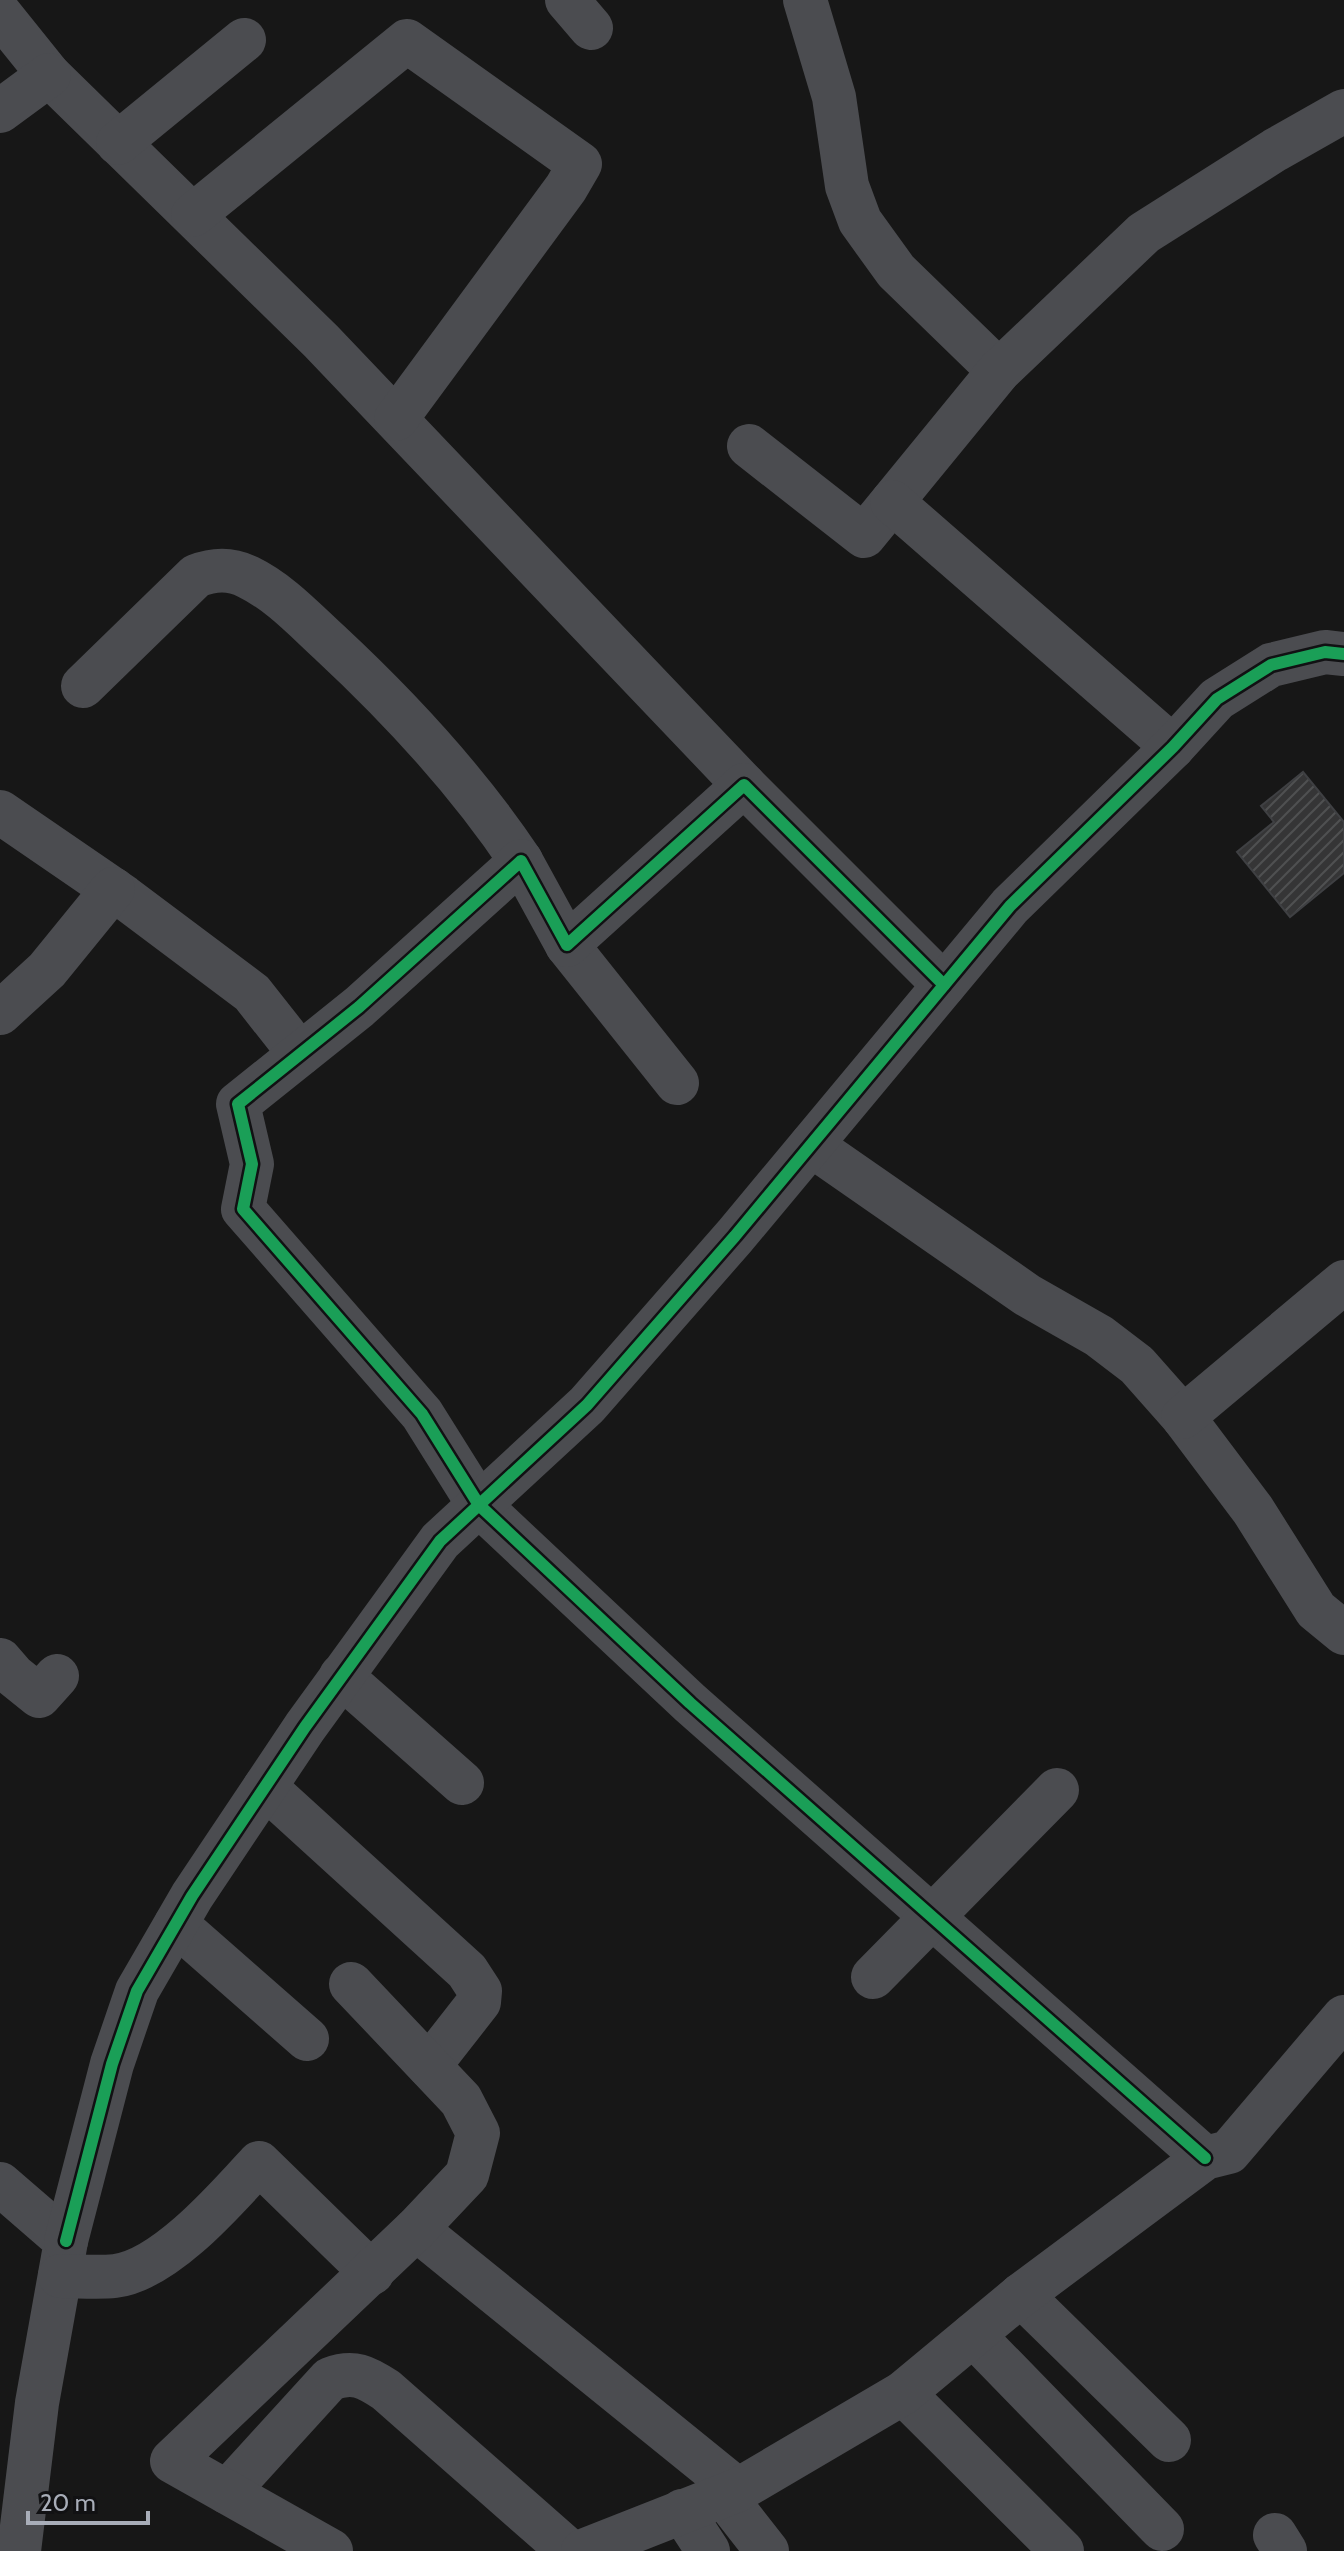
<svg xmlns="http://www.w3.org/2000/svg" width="1344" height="2551" font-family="Cabin,sans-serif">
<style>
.building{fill:url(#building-hatch);stroke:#3f4043;stroke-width:2}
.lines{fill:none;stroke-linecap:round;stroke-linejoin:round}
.minor{stroke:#4b4c50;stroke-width:44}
.cycleway-casing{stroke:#111113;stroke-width:17}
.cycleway{stroke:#1a9f57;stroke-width:12}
</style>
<defs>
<pattern id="building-hatch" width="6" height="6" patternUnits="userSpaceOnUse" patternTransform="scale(2)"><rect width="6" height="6" fill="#353536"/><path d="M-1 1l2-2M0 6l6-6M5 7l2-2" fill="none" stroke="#4f5051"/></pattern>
</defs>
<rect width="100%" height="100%" fill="#171717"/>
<polygon class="building" points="1303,772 1344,822 1344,873 1290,917 1237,852 1274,822 1261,806"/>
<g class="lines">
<g class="minor">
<polyline points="567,0 591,28"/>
<polyline points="805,0 834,97 847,186 860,221 896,271 999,371"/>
<polyline points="0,14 49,75 321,341 744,785"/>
<polyline points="0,111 49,75"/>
<polyline points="118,143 244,40"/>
<polyline points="193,215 407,41 580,164 566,188 396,419"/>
<polyline points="749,446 864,536 999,371 1144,233 1275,150 1344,111"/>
<polyline points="892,502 1173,747"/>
<path d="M83,686L196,576C214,569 230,568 248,577C279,592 304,619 329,642C401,709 467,780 521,861"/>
<polyline points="0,812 124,897 252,993 300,1054"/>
<polyline points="567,945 677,1083"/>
<polyline points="944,985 744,785 567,945 521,861 359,1007 238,1104 252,1164 243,1209 422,1414 479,1505 690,1703 1205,2158"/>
<polyline points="0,1013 47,970 113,889"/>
<polyline points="811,1145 1027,1295 1099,1336 1137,1365 1183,1417 1253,1510 1316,1610 1344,1633"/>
<polyline points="1183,1417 1344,1282"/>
<polyline points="0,1660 13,1675 39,1696 57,1676"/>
<polyline points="341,1676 462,1783"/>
<polyline points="265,1787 467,1971 480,1991 479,2002 429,2066"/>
<polyline points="176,1924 307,2039"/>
<polyline points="873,1977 1057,1790"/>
<polyline points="0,2184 66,2241 37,2403 19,2551"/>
<polyline points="416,2229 738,2490"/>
<polyline points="66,2241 112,2064 137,1991 192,1896 305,1727 440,1541 587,1405 735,1236 1010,906 1173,747 1217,699 1271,665 1325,652 1344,654"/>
<path d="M60,2276C78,2276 97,2278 115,2276C165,2270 227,2198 259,2163L372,2273"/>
<polyline points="1021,2295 1169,2440"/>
<polyline points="973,2335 1162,2529"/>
<polyline points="903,2393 1062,2551"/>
<path d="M227,2492L330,2379C354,2370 366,2377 386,2390L569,2551"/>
<polyline points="724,2496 767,2551"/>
<polyline points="682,2511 708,2551"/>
<polyline points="1275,2535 1285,2551"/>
<polyline points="331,2551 172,2461 416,2229 467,2175 478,2133 461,2100 351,1984"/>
<polyline points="583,2551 738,2490 903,2393 1021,2295 1205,2158 1229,2152 1344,2017"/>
</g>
<g class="cycleway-casing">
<g id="cycleway">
<polyline points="944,985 744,785 567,945 521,861 359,1007 238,1104 252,1164 243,1209 422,1414 479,1505 690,1703 1205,2158"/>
<polyline points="66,2241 112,2064 137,1991 192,1896 305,1727 440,1541 587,1405 735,1236 1010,906 1173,747 1217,699 1271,665 1325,652 1344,654"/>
</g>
</g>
<use href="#cycleway" class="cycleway"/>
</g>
<path d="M28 2511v12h120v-12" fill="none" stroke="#a8adb8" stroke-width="4"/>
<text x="40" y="2511" font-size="24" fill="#a8adb8" stroke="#111113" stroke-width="6" paint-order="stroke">20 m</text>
</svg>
